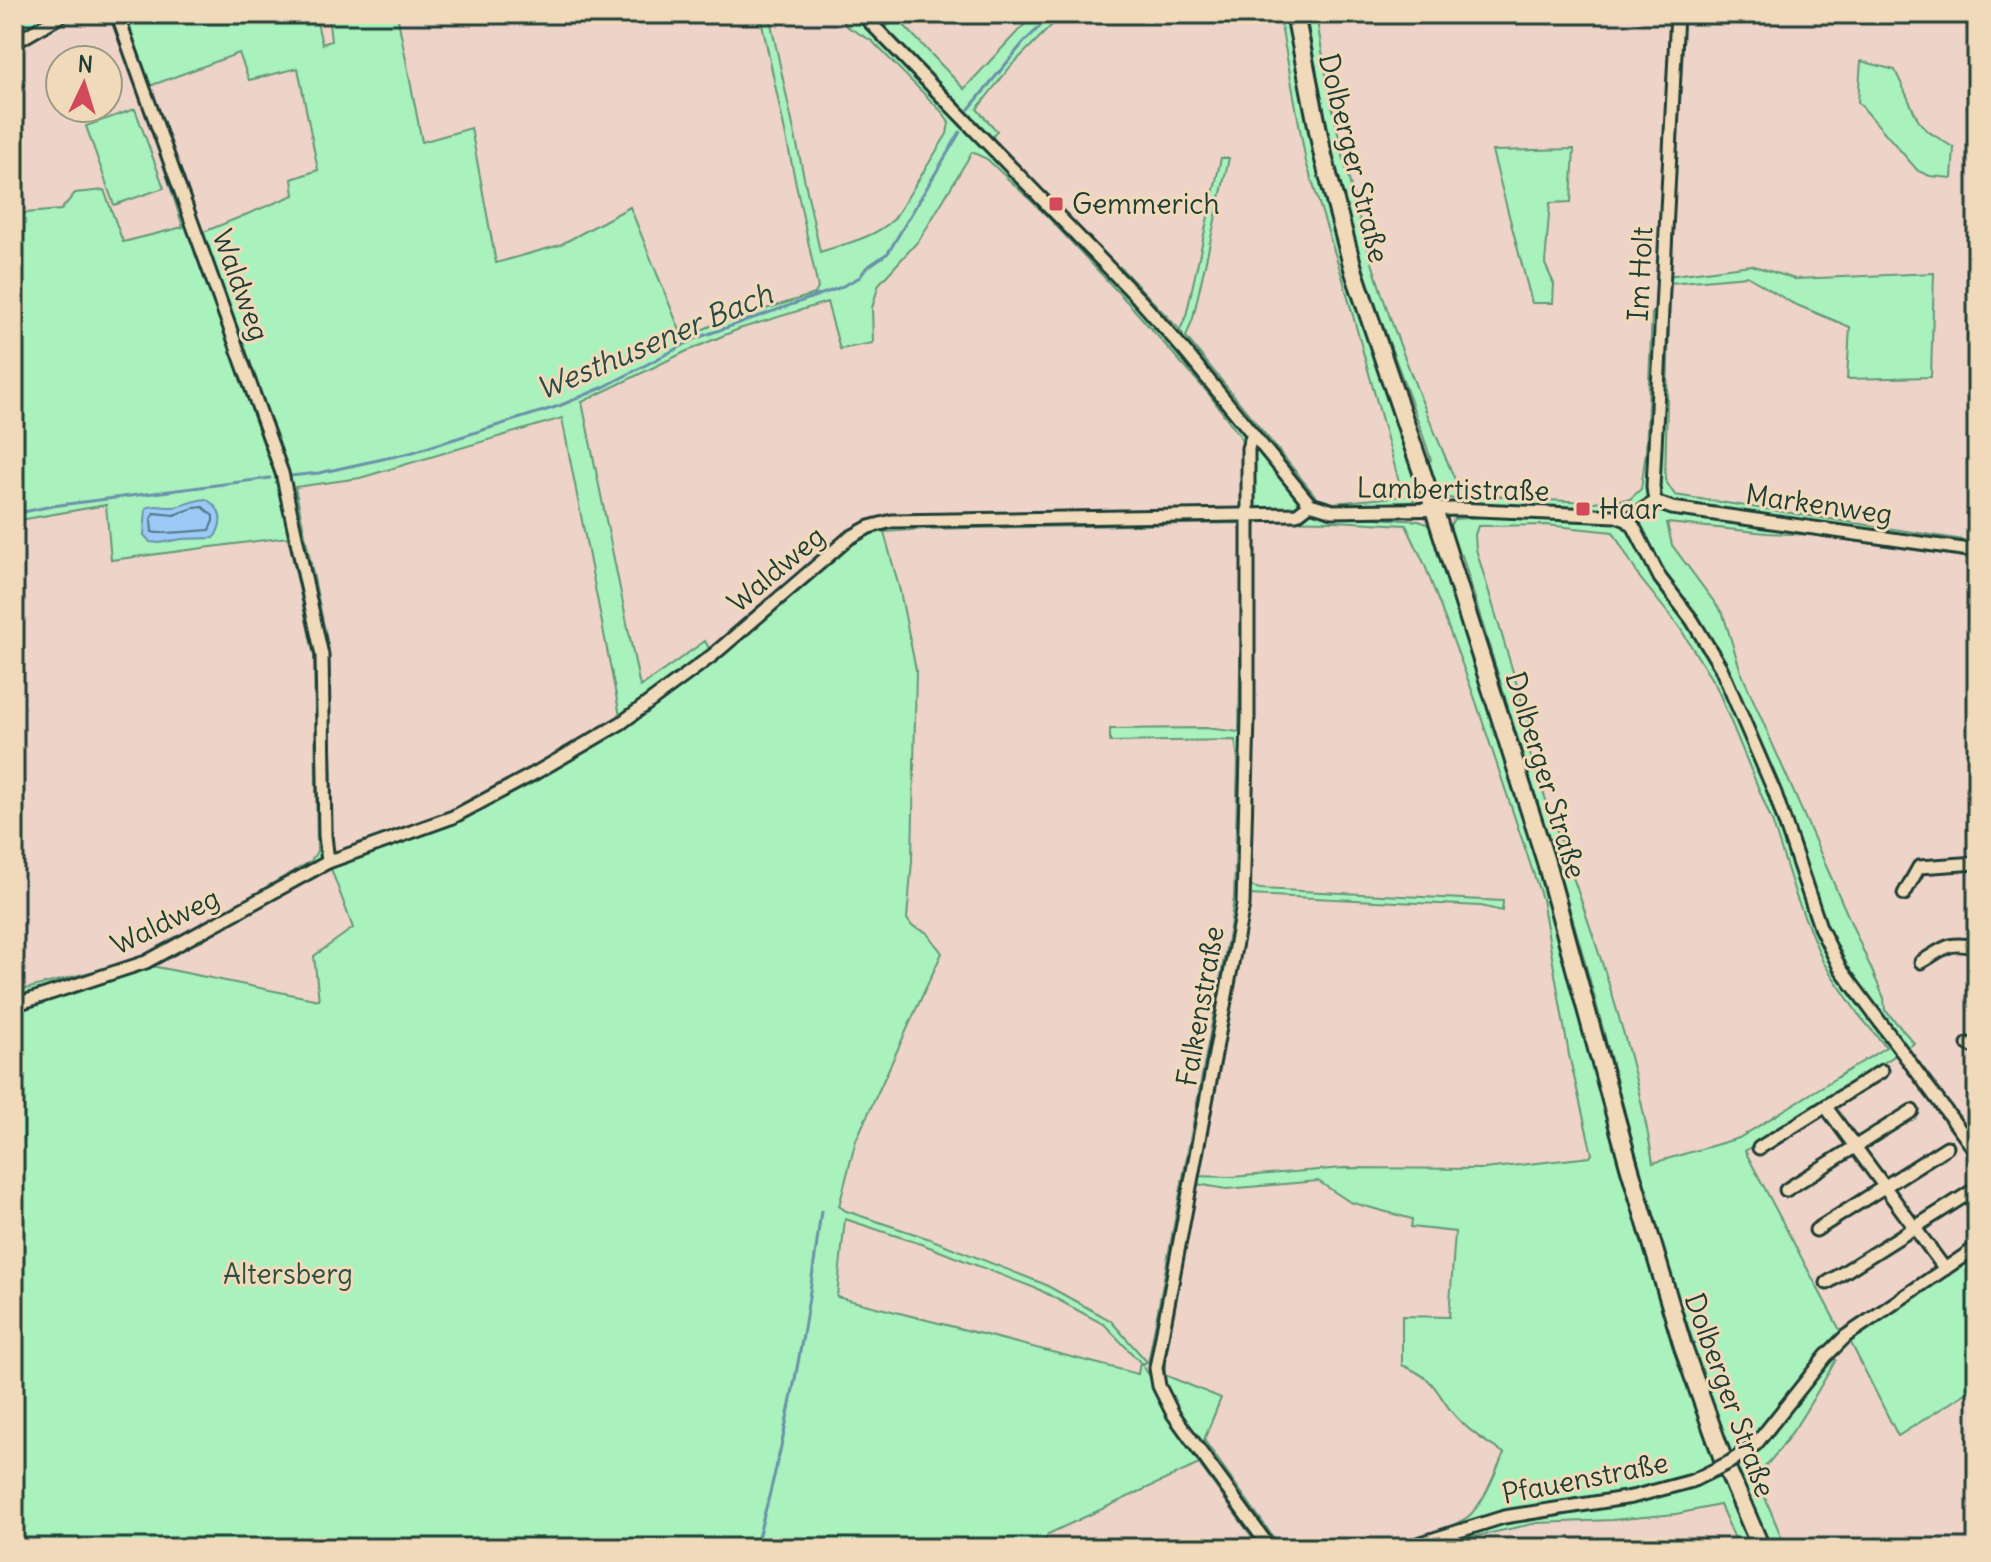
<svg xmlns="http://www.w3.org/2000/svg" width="1991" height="1562" font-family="Delius,sans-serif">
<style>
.green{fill:#a9f1bd;stroke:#649778;stroke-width:2;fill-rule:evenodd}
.water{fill:#9bcaf6;stroke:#6992a8;stroke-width:2}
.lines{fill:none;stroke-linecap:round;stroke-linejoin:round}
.shore{stroke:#517582;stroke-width:2}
.stream{stroke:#6992a8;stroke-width:3}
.minor-casing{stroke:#1f3d34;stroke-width:17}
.secondary-casing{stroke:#1f3d34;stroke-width:22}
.minor{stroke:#f0dab9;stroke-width:11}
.secondary{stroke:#f0dab9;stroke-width:16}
.minor-bridge-casing{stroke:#1f3d34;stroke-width:17;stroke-linecap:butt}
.minor-bridge{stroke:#f0dab9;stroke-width:11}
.poi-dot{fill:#d1495b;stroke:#f0dab9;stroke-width:3}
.labels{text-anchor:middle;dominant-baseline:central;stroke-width:6;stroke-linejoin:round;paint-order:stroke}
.street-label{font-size:28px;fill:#1f3d34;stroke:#f0dab9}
.poi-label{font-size:28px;fill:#1f3d34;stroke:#f0dab9;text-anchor:start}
.park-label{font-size:28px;fill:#2d4f42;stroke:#f0dab9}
.water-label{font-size:30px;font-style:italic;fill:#2b4b47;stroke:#f0dab9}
</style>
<rect width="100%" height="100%" fill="#eed3c9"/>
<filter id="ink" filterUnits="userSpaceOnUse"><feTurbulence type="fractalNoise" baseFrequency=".0125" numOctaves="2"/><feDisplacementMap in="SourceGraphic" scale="16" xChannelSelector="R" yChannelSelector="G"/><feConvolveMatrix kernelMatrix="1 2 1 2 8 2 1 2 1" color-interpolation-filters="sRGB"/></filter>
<g filter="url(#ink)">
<g class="green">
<polygon points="14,14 59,14 17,39 14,32"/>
<path d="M120,14H315L322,44L331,41L328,14H397L422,142L471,128L496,263L560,245L630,207L683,338L713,325L815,294L818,288L760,14H769L820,252C845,244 874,238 894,219L947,134L949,123L944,114L872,41L846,26L841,14H856L1120,285L1181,353L1247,433L1244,450L1240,436L1208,393L1131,306L1046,215L987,159L972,152L920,239L879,284L872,308L873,343L840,349L827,302L739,329L687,351L582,402L640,687L705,641L711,652L851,540L868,530L894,524L1237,519L1245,525V716L1239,906L1152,1363H1141L1267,1548H1260L1199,1464L1048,1534L1041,1548H84L14,1540V992L144,958L147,965L319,1000L314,956L353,928L330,866L454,818L621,721L562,418L360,478L295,487L329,650L333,848L336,852L348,851L336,855L329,848L324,656L289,487L201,233L294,195L292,179L318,170L298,68L249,80L239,53L147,87ZM1239,523L1242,536L1239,732L1205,728L1110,729V742L1235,740L1238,760L1234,897L1230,927L1148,1363L1110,1320L1044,1284L930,1239L846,1211L839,1206L856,1140L942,953L926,932L912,926L907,919L912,861L916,670L900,591L884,532L924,529ZM845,1219L924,1245L1040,1290L1105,1325L1140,1362L1138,1374L837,1297Z"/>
<polygon points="869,14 875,14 884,26 900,21 964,89 1034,14 1063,14 1011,66 977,109 997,131 990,140"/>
<path d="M1279,14H1289L1349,273L1417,482V496L1412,502C1377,505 1337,515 1307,494L1181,342L1183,334L1180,331L1175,334L1117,270L1120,267L1180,330L1186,316L1221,158H1229L1193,318L1186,337L1317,498L1334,503L1403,496L1342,276L1306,162Z"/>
<path d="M1306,14H1316C1329,100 1348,186 1374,269C1397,344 1428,417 1459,489L1520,499L1593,502L1630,499L1641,489L1646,451L1652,312H1659L1651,488L1643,503L1628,513L1518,508L1448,498L1437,490L1426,462L1431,460C1411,396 1384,334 1364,270C1338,186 1321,100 1306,14Z"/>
<polygon points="1861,61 1895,70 1918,120 1926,130 1954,148 1952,178 1930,176 1918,171 1858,102"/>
<polygon points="140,92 279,471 319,654 323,855 319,864 266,895 263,889 311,861 317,851 314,656 288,537 111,560 106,505 14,521 14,214 61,210 75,193 104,190 123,242 183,227"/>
<polygon points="135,109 164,188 114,205 86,126"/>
<polygon points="1574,149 1571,202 1550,203 1545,264 1554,284 1553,303 1532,303 1492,151"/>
<polygon points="1751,265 1795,279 1934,273 1931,377 1847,379 1850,327 1792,303 1747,276 1670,283 1665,480 1675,495 1977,542 1977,548 1671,505 1660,497 1657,486 1667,276"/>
<polygon points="1254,444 1300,500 1302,504 1297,511 1251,511 1250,449"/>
<path d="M1652,510L1977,554V559L1813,535L1767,533L1667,523L1672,545L1723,614L1741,672L1884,998L1885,1010L1914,1043L1908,1048C1885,1022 1862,995 1844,966C1813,914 1802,850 1781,794C1763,747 1739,701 1713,658C1696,630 1639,547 1641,519Z"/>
<path d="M1310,511L1333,515L1419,521L1427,524L1432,530C1490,695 1541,864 1588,1033C1628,1177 1664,1323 1718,1462L1690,1476L1691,1479C1635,1499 1574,1502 1515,1513C1505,1510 1500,1511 1491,1517L1397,1548H1380C1400,1542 1458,1527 1470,1515C1487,1498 1494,1474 1504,1453C1488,1444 1472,1433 1459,1420C1433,1393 1442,1382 1402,1365V1316L1449,1317L1455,1232L1411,1227L1412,1219L1350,1202L1318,1181L1226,1189L1197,1184L1165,1362V1375L1221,1398L1204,1440L1281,1548H1274L1176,1412L1162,1383L1160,1362L1195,1176L1231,1177L1344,1168L1484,1169L1590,1157L1592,1154L1569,1055L1542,899L1474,696L1424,563L1406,525L1335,521L1258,520L1253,531L1249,886L1260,889L1503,901L1502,911L1481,906L1248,895L1233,990H1231L1249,886L1246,881L1250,712L1251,529L1257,520L1297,517Z"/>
<path d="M1498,516L1601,520L1617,522L1629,532L1657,581L1690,622L1717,671L1771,795L1816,929L1899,1053L1745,1151L1842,1334L1765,1430L1728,1456L1688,1347L1694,1344C1649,1217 1619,1085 1583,955C1545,821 1501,689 1462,555L1457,556L1449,527L1454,519ZM1546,525L1613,532L1640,578L1680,628L1717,688L1772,821L1797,899L1823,962L1858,1014L1886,1047L1739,1138L1653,1163C1631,1024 1572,879 1527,745L1534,742L1476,549L1475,535L1478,526Z"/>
<polygon points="1977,1258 1977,1386 1898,1436 1849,1339 1948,1274"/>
<path d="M1831,1356L1836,1360C1812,1400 1790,1443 1756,1476L1786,1548H1766L1733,1469L1768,1441Z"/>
<path d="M1723,1474L1754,1548H1739L1720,1505L1676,1514L1612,1520L1537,1523L1458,1540L1447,1537C1497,1522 1547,1515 1598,1507C1641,1500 1685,1494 1723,1474Z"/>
</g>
<path class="water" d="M206,499C223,509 224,522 214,538L182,539L159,543L150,542L144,535L146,508C157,503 162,508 173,507C184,506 192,500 206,499Z"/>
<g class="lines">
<path class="shore" d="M203,507L213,516V521L209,530C197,531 160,535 152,532L151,519L154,513L174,515L194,508Z"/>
<g class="stream">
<polyline points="969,109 1024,42 1053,14"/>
<polyline points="290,476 319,473 410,453 559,406 604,387 697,338 839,288 860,277 866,268 888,253 960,132"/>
<polyline points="14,514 52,506 270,478"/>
<path d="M755,1548C787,1438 807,1325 821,1211"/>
</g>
<g class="minor-casing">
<g id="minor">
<polyline points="117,14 282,473 322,655 325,835 328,862"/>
<polyline points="862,14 1138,298 1184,350 1310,504 1333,511 1456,509 1616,516 1627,520 1634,527 1660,578 1692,620 1721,668 1775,793 1820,927 1840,968 1977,1153"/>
<polyline points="14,43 64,14"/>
<polyline points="1253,434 1248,448 1248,717 1243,905 1156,1368 1159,1386 1173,1414 1270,1548"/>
<polyline points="1655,502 1653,487 1677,14"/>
<polyline points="1655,502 1672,508 1977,551"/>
<polyline points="1627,520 1655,502"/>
<polyline points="1904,894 1919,867 1977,863"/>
<path d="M1921,962C1945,948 1949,940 1977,948"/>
<polyline points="14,1005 146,962 328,862 453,817 537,772 621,723 713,655 849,538 869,527 892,521 1297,514 1310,504"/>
<polyline points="1968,1044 1977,1048"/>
<polyline points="1826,1107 1945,1269"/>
<polyline points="1759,1148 1882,1071"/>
<polyline points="1786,1190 1912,1111"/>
<polyline points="1816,1230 1947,1147"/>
<polyline points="1827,1283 1977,1188"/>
<polyline points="1756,1444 1826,1356 1846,1336 1977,1247"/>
<polyline points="1405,1548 1504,1517 1632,1497 1692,1481"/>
</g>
</g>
<g class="secondary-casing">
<polyline id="secondary" points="1295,14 1323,156 1354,272 1429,493 1546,862 1629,1166 1684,1350 1723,1459 1761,1548"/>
</g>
<use href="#minor" class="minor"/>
<use href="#secondary" class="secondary"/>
<g class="minor-bridge-casing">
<polyline id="minor-bridge" points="1692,1481 1730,1462 1756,1444"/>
</g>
<use href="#minor-bridge" class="minor-bridge"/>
</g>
</g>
<g class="poi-dot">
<rect x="1048" y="196" width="16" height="16" rx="4"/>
<rect x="1575" y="501" width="16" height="16" rx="4"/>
</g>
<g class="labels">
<g class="street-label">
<text transform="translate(1354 158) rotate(76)">Dolberger Straße</text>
<text transform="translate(1640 274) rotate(-87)">Im Holt</text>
<text transform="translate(241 285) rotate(70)">Waldweg</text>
<text transform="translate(1453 489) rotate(1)">Lambertistraße</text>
<text transform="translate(1819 504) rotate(8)">Markenweg</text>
<text transform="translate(776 569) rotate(-40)">Waldweg</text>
<text transform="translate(1546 775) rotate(73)">Dolberger Straße</text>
<text transform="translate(165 921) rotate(-26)">Waldweg</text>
<text transform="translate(1200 1006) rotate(-80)">Falkenstraße</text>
<text transform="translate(1730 1395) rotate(70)">Dolberger Straße</text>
<text transform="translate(1585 1478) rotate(-11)">Pfauenstraße</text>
</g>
<g class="poi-label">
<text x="1072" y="204">Gemmerich</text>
<text x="1599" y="509">Haar</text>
</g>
<g class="park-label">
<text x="288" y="1274">Altersberg</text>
</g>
<g class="water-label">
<text transform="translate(654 341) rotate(-23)">Westhusener Bach</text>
</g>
</g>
<rect width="1991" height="1562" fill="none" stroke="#f0dab9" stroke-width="48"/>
<rect x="24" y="24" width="1943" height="1514" fill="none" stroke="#1f3d34" stroke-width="3" filter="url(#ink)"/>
<g transform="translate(84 84) rotate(4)"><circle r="38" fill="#f0dab9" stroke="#9c9b84" stroke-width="2"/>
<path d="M0-6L14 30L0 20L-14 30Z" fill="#d1495b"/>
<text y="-12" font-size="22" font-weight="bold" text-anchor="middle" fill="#1f3d34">N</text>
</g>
</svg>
